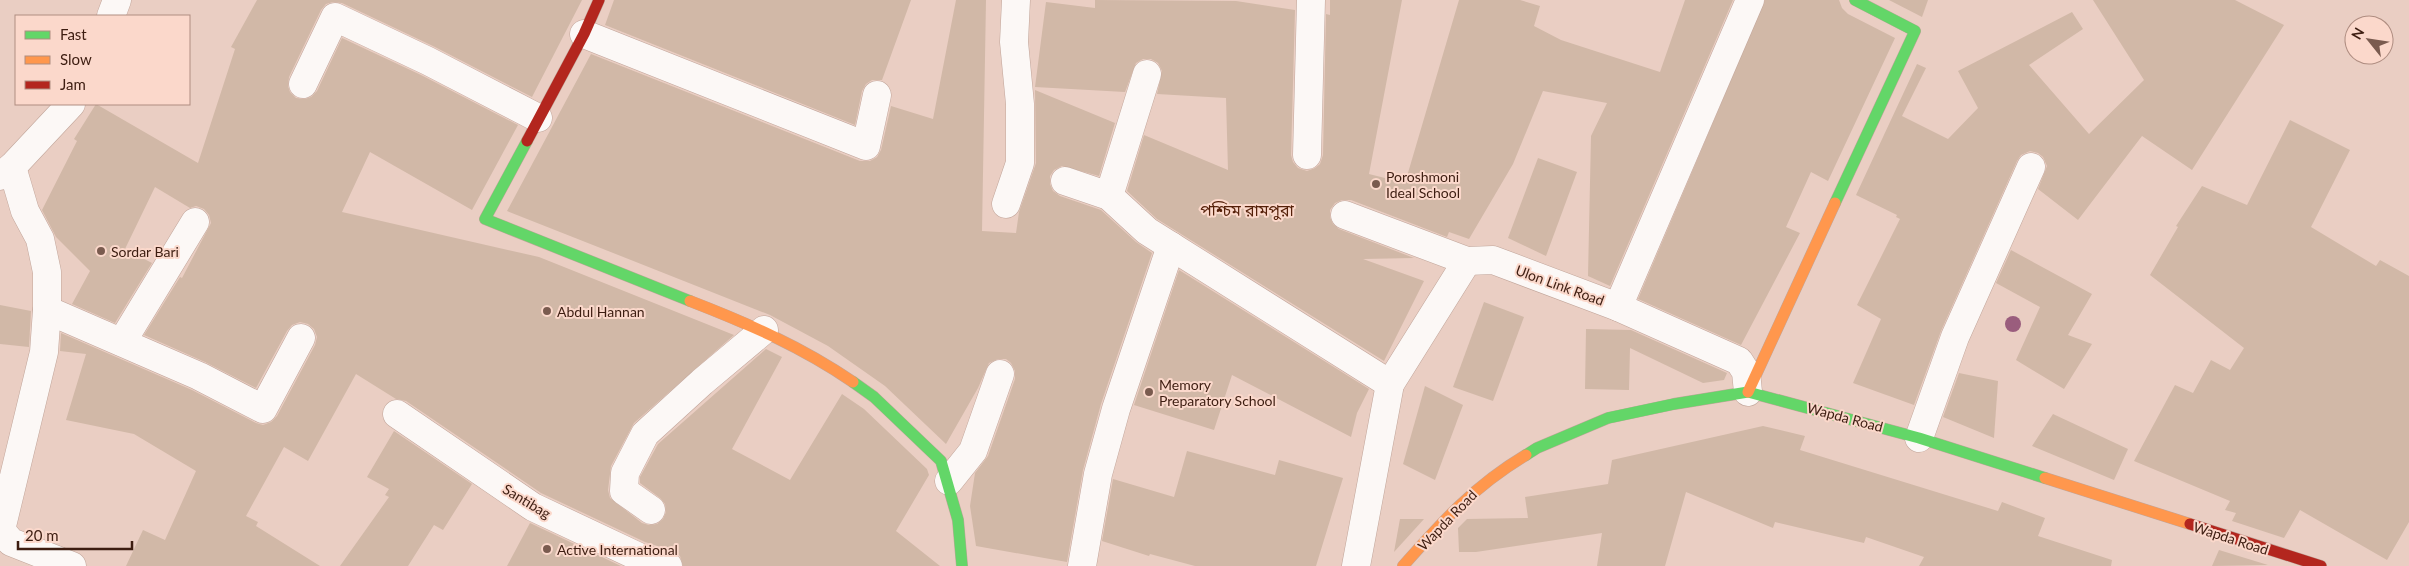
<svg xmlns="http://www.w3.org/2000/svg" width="2409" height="566" font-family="Lato,'Noto Sans Bengali',sans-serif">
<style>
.building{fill:#d1b8a7}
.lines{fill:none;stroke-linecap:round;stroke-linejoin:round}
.street-casing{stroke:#c1a59a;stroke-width:29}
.fast-casing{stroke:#c1a59a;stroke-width:12}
.slow-casing{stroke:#c1a59a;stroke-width:12}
.jam-casing{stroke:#c1a59a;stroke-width:12}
.street{stroke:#fcf8f6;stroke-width:28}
.fast{stroke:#63d668;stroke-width:11}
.slow{stroke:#ff974d;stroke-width:11}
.jam{stroke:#b3261e;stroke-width:11}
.tree{fill:#9a5d7d}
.poi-dot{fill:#7a5b4f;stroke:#fbd8cb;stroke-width:2}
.labels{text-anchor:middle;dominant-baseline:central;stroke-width:4;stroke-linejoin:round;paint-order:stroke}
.poi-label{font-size:14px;fill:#3d1d11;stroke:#fbd8cb;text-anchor:start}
.street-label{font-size:14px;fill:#3d1d11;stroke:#fbd8cb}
.quarter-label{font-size:16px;fill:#541f08;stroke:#fbd8cb}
</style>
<rect width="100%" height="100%" fill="#eacec3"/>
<g class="building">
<polygon points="257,0 582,0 532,97 435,47 342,3 333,2 326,4 321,10 289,77 288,86 290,92 296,98 305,99 311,97 317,91 342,38 421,75 518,125 472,210 370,152 342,212 539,257 734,335 634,423 611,466 608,490 610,498 642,523 649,525 657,524 663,519 666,512 665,504 660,498 640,483 640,477 658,444 766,349 782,357 732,449 790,480 842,394 864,409 927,469 929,475 896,531 940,566 683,566 680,556 673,551 645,542 541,493 406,401 396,399 356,374 308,461 284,447 246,516 258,522 256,526 320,566 126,566 143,530 165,540 196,471 134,434 66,420 86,354 60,351 61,333 192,390 256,423 263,425 271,422 277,416 315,345 317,337 314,329 308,324 300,322 292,325 287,331 256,388 205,362 144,335 180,277 182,278 211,223 209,215 204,209 196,206 190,208 155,187 125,249 152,263 115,323 72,304 90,271 56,237 42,210 77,141 74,139 96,104 198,163 235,49 231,47"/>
<polygon points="614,0 911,0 882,80 872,80 866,84 862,91 855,125 605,25"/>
<polygon points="956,0 986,0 982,231 1016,233 1019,212 1036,163 1035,90 1115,123 1099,176 1062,166 1054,170 1050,176 1050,184 1053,191 1060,196 1101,210 1136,242 1152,253 1101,404 1083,470 1067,562 976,546 970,506 975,473 988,456 1015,379 1015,371 1011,363 1006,359 998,359 989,363 978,388 946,444 885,386 828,346 770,315 507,211 591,54 860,161 870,161 877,157 881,150 891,106 933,119"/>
<polygon points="1095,0 1236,1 1295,10 1291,155 1293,162 1298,168 1307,171 1315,168 1320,164 1323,155 1326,14 1330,15 1330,0 1402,0 1369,174 1405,183 1459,0 1520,0 1540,6 1534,26 1561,40 1660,72 1685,0 1733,0 1610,286 1588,276 1591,136 1607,103 1543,91 1513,164 1469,239 1449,232 1447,237 1351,200 1342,200 1335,203 1330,210 1330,217 1333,224 1339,229 1414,258 1363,259 1424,281 1384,361 1157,219 1127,191 1144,135 1228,170 1226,98 1157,94 1162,71 1158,63 1151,59 1143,59 1136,63 1125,92 1035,87 1046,2 1095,8"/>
<polygon points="1765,0 1839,0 1842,8 1848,14 1895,38 1828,181 1811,172 1786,227 1800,233 1741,345 1638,299"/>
<polygon points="1889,0 1928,0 1922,17"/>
<polygon points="2093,0 2235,0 2284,25 2192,170 2142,136 2078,220 2038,189 2047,166 2043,157 2038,153 2030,151 2021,155 2017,161 1941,331 1914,405 1853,383 1881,319 1857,305 1900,219 1896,217 1897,215 1856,195 1917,64 1926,68 1902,116 1948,139 1978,108 1958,71 2072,12 2083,29 2029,65 2089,134 2144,80"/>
<polygon points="2290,120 2350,150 2311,227 2376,266 2380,260 2409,276 2409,522 2387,560 2300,510 2284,538 2232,521 2236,513 2225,510 2230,501 2134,461 2175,385 2193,393 2211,360 2230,370 2244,348 2150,275 2178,227 2176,226 2202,186 2247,205"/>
<polygon points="1538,158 1577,172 1546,256 1508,238"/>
<polygon points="2011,250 2092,294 2068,335 2092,344 2064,389 2016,360 2040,307 1996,283"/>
<polygon points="1179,270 1369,389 1357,413 1351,437 1232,375 1214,430 1134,405"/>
<polygon points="1484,302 1524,317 1493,401 1453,387"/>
<polygon points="0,305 31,311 29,347 0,344"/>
<polygon points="1586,329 1631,330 1727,373 1724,380 1703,383 1630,348 1629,390 1585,389"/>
<polygon points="1959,373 1998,381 1994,438 1943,417"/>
<polygon points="1425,386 1463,405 1435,480 1403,464"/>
<polygon points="2053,414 2128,449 2114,480 2032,446"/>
<polygon points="1763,426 1805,436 1800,450 1998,511 2002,502 2045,518 2038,536 2112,560 2111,566 1919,566 1924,557 1866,537 1864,543 1775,522 1773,528 1686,492 1665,566 1597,566 1602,533 1476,552 1459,552 1458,528 1467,519 1528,518 1525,497 1608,484 1612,460"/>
<polygon points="394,431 472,484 443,530 434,525 408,566 340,566 389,497 385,495 389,489 367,477"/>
<polygon points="1187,451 1275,475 1279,460 1343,478 1316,566 1195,566 1150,554 1149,556 1102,541 1113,479 1174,497"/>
<polygon points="1400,519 1424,519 1394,552"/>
<polygon points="530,523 621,566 507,566"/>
<polygon points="2219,550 2268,565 2212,566"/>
</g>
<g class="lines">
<g class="street-casing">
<g id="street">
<polyline points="111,16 117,0"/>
<polyline points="584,34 866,146 877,95"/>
<polyline points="303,84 335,17 428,61 538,118"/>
<polyline points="1307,155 1311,0"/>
<polyline points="0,176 12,167 71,104"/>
<polyline points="1065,181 1109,196 1147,231 1390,384"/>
<polyline points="1109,196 1147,74"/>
<polyline points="1006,204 1020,163 1020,104 1014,42 1016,0"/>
<polyline points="1345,215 1467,261 1493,260 1618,307 1739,361 1746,372 1748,392"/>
<polyline points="1618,307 1750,0"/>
<polyline points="47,310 199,376 263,409 301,338"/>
<polyline points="122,342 195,222"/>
<polyline points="397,414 533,507 639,557 668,566"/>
<polyline points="1919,438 1955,337 2031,167"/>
<polyline points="949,481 973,451 1000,374"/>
<polyline points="651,510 624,491 625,473 645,434 702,382 764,330"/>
<polyline points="0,529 11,542 72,566"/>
<polyline points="1,530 44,352 47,310 47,272 40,239 25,211 12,167"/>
<polyline points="1082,566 1098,474 1116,409 1171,246"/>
<polyline points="1356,566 1390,384 1467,261"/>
</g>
</g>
<g class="fast-casing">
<g id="fast">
<polyline points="527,141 485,219 690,301"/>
<polyline points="1835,203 1915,31 1855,0"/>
<polyline points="853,382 874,397 941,461 958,520 962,566"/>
<polyline points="1526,455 1537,448 1608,418 1674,404 1748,392 1919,438 2045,478"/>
</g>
</g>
<g class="slow-casing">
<g id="slow">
<path d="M690,301C747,323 802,347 853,382"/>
<polyline points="1748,392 1835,203"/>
<polyline points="2045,478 2190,524"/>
<path d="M1403,566C1442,522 1474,486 1526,455"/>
</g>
</g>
<g class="jam-casing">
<g id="jam">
<polyline points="527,141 584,34 599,0"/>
<polyline points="2190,524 2321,566"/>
</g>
</g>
<use href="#street" class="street"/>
<use href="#fast" class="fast"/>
<use href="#slow" class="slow"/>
<use href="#jam" class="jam"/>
</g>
<circle class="tree" cx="2013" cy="324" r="8"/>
<g class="poi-dot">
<circle cx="1376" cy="184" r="5"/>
<circle cx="101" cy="251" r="5"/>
<circle cx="547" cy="311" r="5"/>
<circle cx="1149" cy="392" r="5"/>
<circle cx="547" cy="549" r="5"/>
</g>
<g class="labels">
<g class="poi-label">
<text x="1386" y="176">Poroshmoni<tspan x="1386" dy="16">Ideal School</tspan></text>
<text x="111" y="251">Sordar Bari</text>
<text x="557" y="311">Abdul Hannan</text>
<text x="1159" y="384">Memory<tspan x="1159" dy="16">Preparatory School</tspan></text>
<text x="557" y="549">Active International</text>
</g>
<g class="street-label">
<text transform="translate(1560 285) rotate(20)">Ulon Link Road</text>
<text transform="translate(1845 417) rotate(15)">Wapda Road</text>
<text transform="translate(527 501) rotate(31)">Santibag</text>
<text transform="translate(1447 520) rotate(-46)">Wapda Road</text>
<text transform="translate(2231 538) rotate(18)">Wapda Road</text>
</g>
<g class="quarter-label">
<text x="1247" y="209">পশ্চিম রামপুরা</text>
</g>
</g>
<rect x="15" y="15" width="175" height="90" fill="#fbd8cb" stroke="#af8d81"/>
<rect x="25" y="31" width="25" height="8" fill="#63d668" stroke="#af8d81"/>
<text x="60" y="40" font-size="15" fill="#3d1d11">Fast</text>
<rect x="25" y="56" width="25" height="8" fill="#ff974d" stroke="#af8d81"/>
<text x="60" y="65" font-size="15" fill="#3d1d11">Slow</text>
<rect x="25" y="81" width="25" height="8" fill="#b3261e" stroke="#af8d81"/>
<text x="60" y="90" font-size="15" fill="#3d1d11">Jam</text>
<g transform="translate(2369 40) rotate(300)"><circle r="24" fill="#fbd8cb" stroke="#af8d81"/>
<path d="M0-4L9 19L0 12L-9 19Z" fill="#7a5b4f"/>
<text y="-8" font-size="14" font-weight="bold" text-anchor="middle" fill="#3d1d11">N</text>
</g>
<path d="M18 541v8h114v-8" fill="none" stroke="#3d1d11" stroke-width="2.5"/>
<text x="25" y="541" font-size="15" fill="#3d1d11" stroke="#fbd8cb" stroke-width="4" paint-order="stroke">20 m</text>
</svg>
